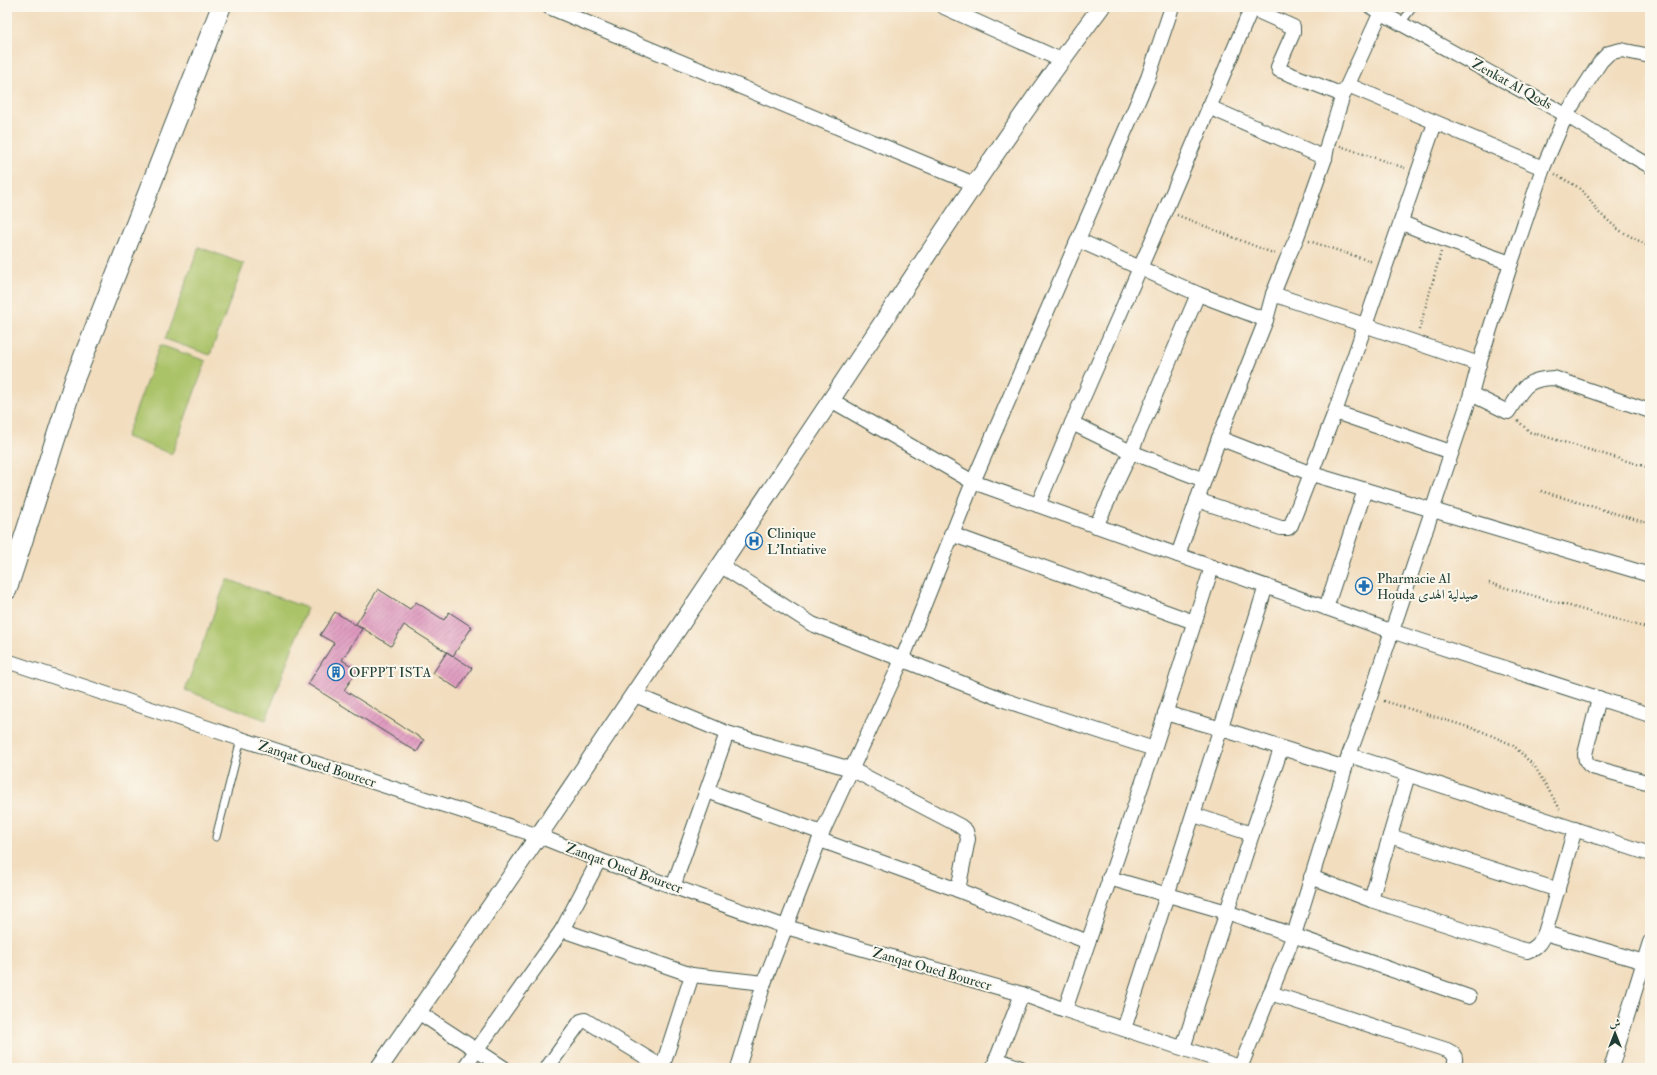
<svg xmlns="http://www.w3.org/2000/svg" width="1657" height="1075" font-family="'IM FELL Double Pica',Amiri,serif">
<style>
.pitch{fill:#aac268;stroke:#64804e}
.building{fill:url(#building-hatch)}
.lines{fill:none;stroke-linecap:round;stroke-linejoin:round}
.service-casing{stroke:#3f5549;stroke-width:9}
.minor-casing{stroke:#3f5549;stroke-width:16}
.tertiary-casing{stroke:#3f5549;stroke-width:19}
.secondary-casing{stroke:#3f5549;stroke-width:21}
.path{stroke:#3f5549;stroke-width:2.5;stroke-dasharray:1 3;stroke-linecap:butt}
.service{stroke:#fff;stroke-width:7}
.minor{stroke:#fff;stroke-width:14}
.tertiary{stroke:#fff;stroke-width:17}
.secondary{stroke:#fff;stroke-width:19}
.labels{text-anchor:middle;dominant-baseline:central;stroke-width:4;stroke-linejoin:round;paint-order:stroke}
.street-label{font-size:14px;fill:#1f3d34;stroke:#fbf7ec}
.poi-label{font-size:14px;fill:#1f3d34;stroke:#fbf7ec;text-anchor:start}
</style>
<defs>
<pattern id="building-hatch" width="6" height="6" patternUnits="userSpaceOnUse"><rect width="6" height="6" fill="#dd96bd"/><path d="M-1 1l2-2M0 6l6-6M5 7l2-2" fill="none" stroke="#b37c9a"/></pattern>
</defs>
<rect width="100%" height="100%" fill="#fbf7ec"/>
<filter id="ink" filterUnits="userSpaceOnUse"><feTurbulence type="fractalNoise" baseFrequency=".025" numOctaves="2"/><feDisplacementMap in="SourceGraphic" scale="8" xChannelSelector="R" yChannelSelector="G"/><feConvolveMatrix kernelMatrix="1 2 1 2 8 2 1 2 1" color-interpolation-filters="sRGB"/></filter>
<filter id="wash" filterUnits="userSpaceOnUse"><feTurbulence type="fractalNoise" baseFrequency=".012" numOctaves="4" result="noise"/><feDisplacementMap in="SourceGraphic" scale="16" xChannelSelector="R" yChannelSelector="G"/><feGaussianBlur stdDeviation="0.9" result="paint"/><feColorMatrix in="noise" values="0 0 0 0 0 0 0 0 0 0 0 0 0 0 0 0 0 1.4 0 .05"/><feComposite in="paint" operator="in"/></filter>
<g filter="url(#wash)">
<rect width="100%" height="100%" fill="#f2ddbe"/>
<g class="pitch">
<polygon points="199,247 244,264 210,355 165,339"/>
<polygon points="160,345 206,361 172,454 126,437"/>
<polygon points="227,579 307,608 266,720 185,690"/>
</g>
<g id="blocks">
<g class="building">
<polygon points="378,589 410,609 416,602 444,620 449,612 472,627 453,656 404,625 391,646 356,624"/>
<polygon points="335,612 362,629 342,660 358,670 344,690 424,740 417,752 308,684 334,643 320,635"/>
<polygon points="447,652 472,668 458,689 433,673"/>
</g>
</g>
</g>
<g filter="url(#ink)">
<use href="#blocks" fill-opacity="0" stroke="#3f5549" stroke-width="1"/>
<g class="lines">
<g class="service-casing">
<g id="service">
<polyline points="1401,23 1413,7"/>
<polyline points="216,837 241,739"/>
</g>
</g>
<g class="minor-casing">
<g id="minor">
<polyline points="549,7 974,184"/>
<polyline points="944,7 1061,60"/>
<polyline points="1371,7 1566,115 1626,152 1650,166"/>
<polyline points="1251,8 1293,27 1293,33 1278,67 1279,70 1343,95"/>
<polyline points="1348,85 1543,168"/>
<polyline points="1209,107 1325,158"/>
<polyline points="1402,223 1445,240 1511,263"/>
<polyline points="1078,240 1198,294 1266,320"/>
<polyline points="1273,294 1479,364"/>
<path d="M1471,394L1508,412C1523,389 1524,379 1554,378L1650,411"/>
<polyline points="831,400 973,482 1391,631 1650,715"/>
<polyline points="1335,412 1451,452"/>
<polyline points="1072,423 1131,452 1204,480"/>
<polyline points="1219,438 1312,474 1650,575"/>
<polyline points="1197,500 1281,528 1288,528 1291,525 1335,412 1435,123"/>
<polyline points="1038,505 1072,423 1165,211 1252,7"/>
<polyline points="1096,526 1131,452 1198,294"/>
<polyline points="951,534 1194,622"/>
<polyline points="1178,555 1219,438 1266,320 1273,294 1287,259 1297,237 1325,158 1328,142 1343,95 1381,12"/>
<polyline points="720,565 812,624 1007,701 1154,749"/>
<polyline points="1326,608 1365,490"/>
<polyline points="7,661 241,739 539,836 599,860 786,927 1022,994 1065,1010 1243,1068"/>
<polyline points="635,695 727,733 851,769 960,826 966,831 968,839 958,890"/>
<path d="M1599,698L1585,754C1585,761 1587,764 1592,767L1650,783"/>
<polyline points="1165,713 1222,729 1345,768"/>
<polyline points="1349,755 1650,854"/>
<polyline points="707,791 822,833"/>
<polyline points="1194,815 1252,834"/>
<polyline points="1390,836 1558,890"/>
<polyline points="820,840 958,890 1088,942"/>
<path d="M1311,877L1371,900L1527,951C1537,948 1540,943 1545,933L1575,829"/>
<polyline points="1109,878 1227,912 1469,997"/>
<polyline points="673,887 727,733"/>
<polyline points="1371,900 1408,775"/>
<polyline points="562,930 692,975 764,983"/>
<polyline points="1545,933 1644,962"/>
<path d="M1270,993L1447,1050C1456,1054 1457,1059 1453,1068"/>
<polyline points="1065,1010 1154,749 1212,567"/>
<polyline points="418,1012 504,1068"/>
<path d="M1124,1029C1171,881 1220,734 1266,586"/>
<polyline points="1183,1048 1252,834 1281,749"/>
<polyline points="996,1059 1021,1068"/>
<polyline points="464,1068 562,930 599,860"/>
<polyline points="547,1068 578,1025 581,1021 585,1020 662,1067"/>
<polyline points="662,1068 692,975"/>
<polyline points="738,1068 764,983 822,833 902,660 973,482 1148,78 1172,7"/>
<polyline points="993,1068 1022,994"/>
<polyline points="1240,1068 1294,935 1349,755 1370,697 1471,394 1479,364 1511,263 1543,168 1566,115 1601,61 1609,53 1621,50 1650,56"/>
<polyline points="1611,1068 1650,942"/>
</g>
</g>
<g class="tertiary-casing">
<path id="tertiary" d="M379,1068C533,847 681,624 831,400C919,268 1005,134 1101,7"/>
</g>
<g class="secondary-casing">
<polyline id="secondary" points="7,590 75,378 221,7"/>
</g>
<g class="path">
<polyline points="1340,146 1405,168"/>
<polyline points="1555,174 1578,187 1588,197 1598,212 1619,230 1650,247"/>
<polyline points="1177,215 1275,254"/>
<polyline points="1309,241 1373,262"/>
<polyline points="1419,330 1441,252"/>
<polyline points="1518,421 1530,432 1650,468"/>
<polyline points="1541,491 1650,524"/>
<polyline points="1489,583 1650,629"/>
<polyline points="1384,701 1481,731 1513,745 1535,767 1560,809"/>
</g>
<use href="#service" class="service"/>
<use href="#minor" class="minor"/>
<use href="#tertiary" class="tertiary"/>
<use href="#secondary" class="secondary"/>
</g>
</g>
<defs>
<g id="hospital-ring" transform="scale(0.9)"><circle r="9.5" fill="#fbf7ec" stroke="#1f6fb2" stroke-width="1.5"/><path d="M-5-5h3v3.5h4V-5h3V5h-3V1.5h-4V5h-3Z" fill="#1f6fb2"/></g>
<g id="pharmacy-ring" transform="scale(0.9)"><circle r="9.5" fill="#fbf7ec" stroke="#1f6fb2" stroke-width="1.5"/><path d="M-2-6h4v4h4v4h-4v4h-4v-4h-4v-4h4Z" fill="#1f6fb2"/></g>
<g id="building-ring" transform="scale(0.9)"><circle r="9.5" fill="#fbf7ec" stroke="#1f6fb2" stroke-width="1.5"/><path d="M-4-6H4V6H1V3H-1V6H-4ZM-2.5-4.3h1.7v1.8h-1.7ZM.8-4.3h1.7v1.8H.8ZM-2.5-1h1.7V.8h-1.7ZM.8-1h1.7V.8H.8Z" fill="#1f6fb2"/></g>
</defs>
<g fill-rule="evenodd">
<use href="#hospital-ring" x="754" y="541"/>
<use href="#pharmacy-ring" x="1364" y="586"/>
<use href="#building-ring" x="336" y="672"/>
</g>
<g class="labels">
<g class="street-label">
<text transform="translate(1512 84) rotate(29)">Zenkat Al Qods</text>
<text transform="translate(317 764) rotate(18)">Zanqat Oued Bourecr</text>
<text transform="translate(624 868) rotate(20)">Zanqat Oued Bourecr</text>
<text transform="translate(932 969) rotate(16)">Zanqat Oued Bourecr</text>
</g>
<g class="poi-label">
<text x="767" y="533">Clinique<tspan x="767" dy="16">L’Intiative</tspan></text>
<text x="1377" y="578">Pharmacie Al<tspan x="1377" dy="16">Houda صيدلية الهدى</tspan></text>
<text x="349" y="672">OFPPT ISTA</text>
</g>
</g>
<rect width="1657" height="1075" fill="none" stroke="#fbf7ec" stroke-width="24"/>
<g transform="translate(1615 1033)" stroke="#fbf7ec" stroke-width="3" paint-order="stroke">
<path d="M0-3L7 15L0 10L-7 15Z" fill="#1f3d34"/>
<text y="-6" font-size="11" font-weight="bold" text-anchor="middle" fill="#1f3d34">ش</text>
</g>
</svg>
